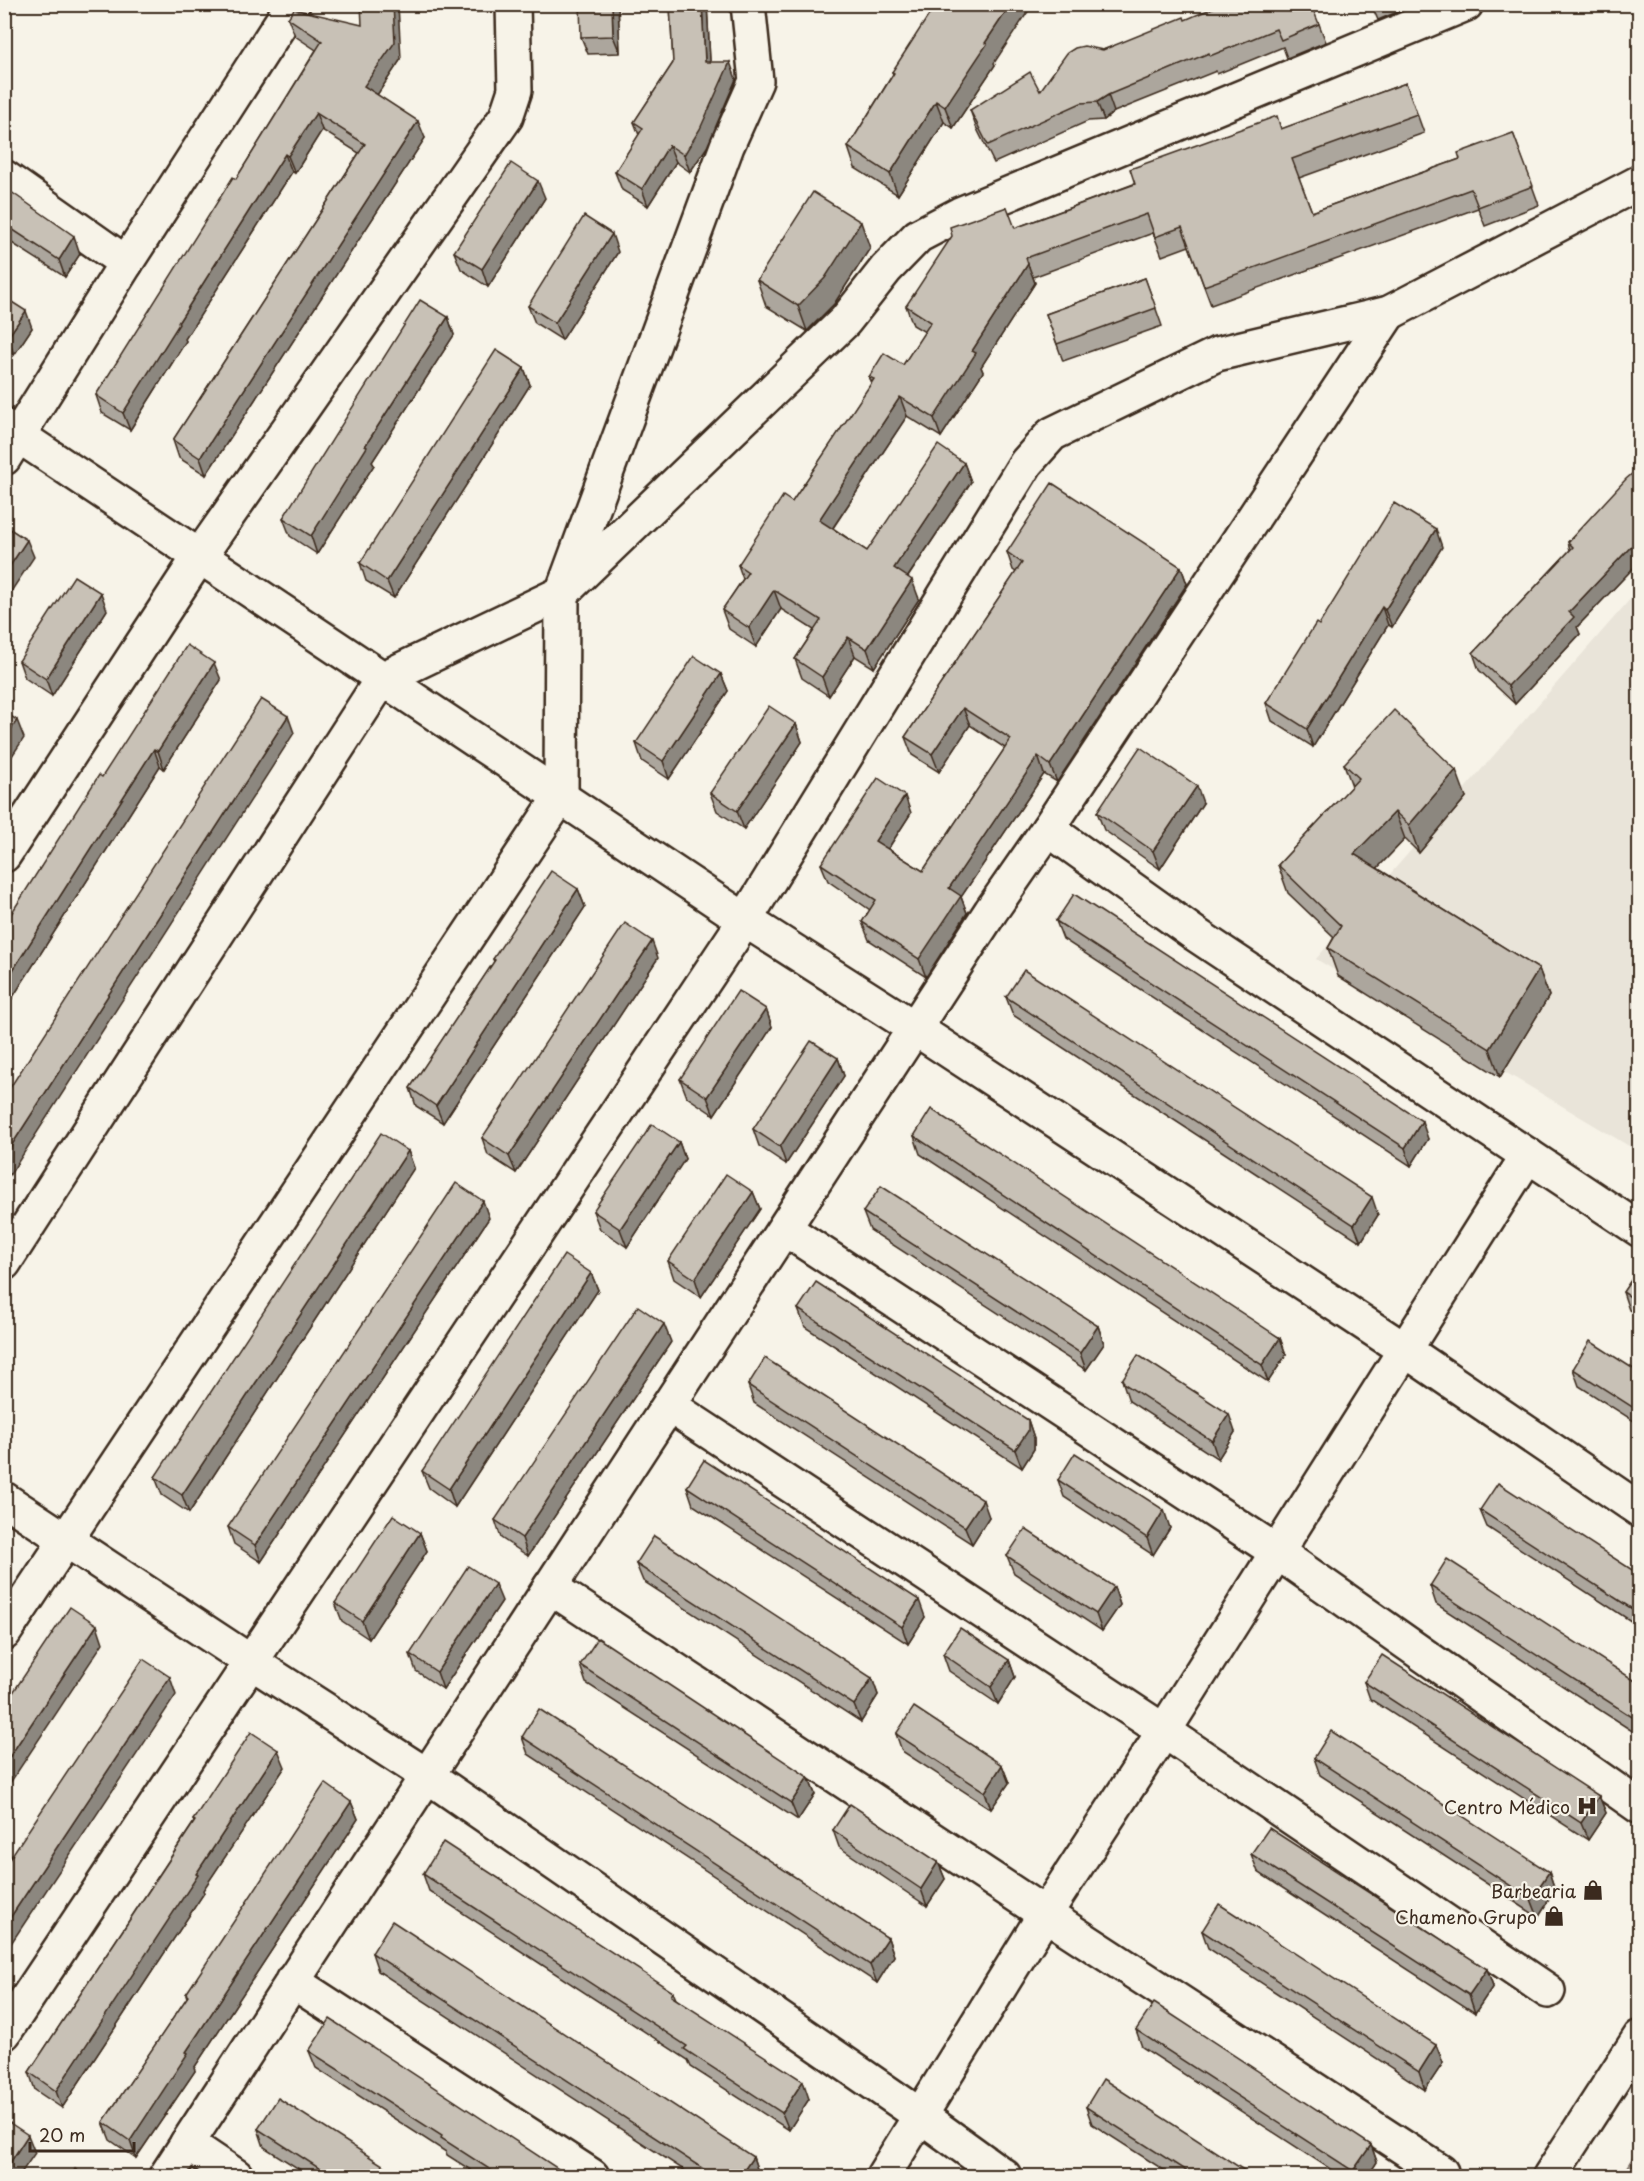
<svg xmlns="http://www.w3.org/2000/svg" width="1644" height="2181" font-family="'Playpen Sans',sans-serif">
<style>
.built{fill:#e9e4d9}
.water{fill:#b4aca0;stroke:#84786c;stroke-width:1.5}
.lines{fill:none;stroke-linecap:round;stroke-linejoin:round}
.minor-casing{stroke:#3b2a1e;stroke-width:38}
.major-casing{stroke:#3b2a1e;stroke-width:38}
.minor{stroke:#f7f3e8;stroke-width:33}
.major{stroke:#f7f3e8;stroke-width:33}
.wall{fill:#aca69d;stroke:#3b2a1e;stroke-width:1.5}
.shaded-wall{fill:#8c877f;stroke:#3b2a1e;stroke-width:1.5}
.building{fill:#c8c1b6;stroke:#3b2a1e;stroke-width:1.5}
.labels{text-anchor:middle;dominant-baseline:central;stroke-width:4.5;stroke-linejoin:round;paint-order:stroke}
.poi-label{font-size:18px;fill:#3b2a1e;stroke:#f7f3e8;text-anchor:end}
</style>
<rect width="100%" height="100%" fill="#f7f3e8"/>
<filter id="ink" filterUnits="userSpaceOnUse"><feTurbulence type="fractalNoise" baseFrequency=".0167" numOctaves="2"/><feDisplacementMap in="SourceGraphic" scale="12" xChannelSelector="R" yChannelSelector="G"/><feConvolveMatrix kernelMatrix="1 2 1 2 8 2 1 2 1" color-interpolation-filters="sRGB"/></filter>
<g filter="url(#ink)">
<polygon class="built" points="1639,589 1639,1152 1316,959"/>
<polygon class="water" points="1639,2148 1639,2176 1621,2176"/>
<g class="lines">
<g class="minor-casing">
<g id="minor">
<polyline points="4,177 126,263"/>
<polyline points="4,426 745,920 916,1029 1405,1350 1640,1510"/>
<polyline points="4,458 126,263 293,4"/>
<polyline points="1048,829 1195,934 1640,1230"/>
<polyline points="4,855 199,557 506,117 515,90 513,4"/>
<polyline points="785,1229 1277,1552 1640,1807"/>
<polyline points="4,1263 382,679 562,593 727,146 756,81 748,4"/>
<polyline points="670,1406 1164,1731 1548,1991"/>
<polyline points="4,1499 251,1662 428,1776 921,2116 1004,2176"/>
<polyline points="550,1587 1045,1914 1441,2172"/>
<polyline points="4,1633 561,796 562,593 845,321 886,269 918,236 960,214 1466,4"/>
<polyline points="292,1981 592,2176"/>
<polyline points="4,2033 745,920 1026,463 1052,434 1217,354 1389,313 1640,182"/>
<polyline points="187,2143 236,2176"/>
<polyline points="166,2176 991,911 1048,829 1389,313"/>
<polyline points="883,2176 1045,1914 1164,1731 1528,1155"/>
</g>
</g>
<g class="major-casing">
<polyline id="major" points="1550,2176 1640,2037"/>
</g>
<use href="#minor" class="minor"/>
<use href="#major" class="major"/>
</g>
<g class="wall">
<polygon points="457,4 491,4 492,11 460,13"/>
<polygon points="618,4 620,53 588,54 581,37"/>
<polygon points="670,4 707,4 710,62 736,79 707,147 690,172 676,162 648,206 622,190 615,172 639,135 634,122 673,63"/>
<polygon points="1371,4 1416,4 1378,20"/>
<polygon points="288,18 401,59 377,95 425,138 206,475 179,458 173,440 359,153 322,130 295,173 292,172 185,339 186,341 130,430 102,413 96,395 236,179 316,50 295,36"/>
<polygon points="1185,20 1319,24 1326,42 1287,58 1283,47 1217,74 1216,71 1114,112 1104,120 1088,121 994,163 976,127 970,110 1040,91 1103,50"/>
<polygon points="994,63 995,65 953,128 944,122 898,195 855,168 848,147 893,74 892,72"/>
<polygon points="1406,83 1424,133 1299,178 1312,212 1460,159 1513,133 1539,205 1485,226 1478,208 1211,305 1189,246 1162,256 1153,233 1033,277 1035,283 981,367 983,372 941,437 907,416 833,528 867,551 964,463 971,482 908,577 919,599 874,668 855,656 829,696 802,678 795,659 814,630 781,609 756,647 729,629 722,610 743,579 738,565 792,502 872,383 869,377 903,365 925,332 913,325 906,306 1015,228"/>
<polygon points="4,187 80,254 65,277 4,238"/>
<polygon points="545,198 488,287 461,269 454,252"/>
<polygon points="870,248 834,304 807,331 766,306 757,280"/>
<polygon points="618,252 562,340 535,323 528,306"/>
<polygon points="1145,278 1162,326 1063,361 1046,314"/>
<polygon points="4,297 32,328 14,355 4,349"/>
<polygon points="448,317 454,335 372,462 374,465 317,554 290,536 283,518"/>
<polygon points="524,368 530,385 394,598 366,581 360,563"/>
<polygon points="1640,467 1640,561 1577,627 1580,634 1515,704 1479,670 1473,653 1570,550 1568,542"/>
<polygon points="1442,547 1392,627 1388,625 1313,747 1272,721 1266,703 1319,625"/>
<polygon points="1007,552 1181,567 1187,584 1057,782 1044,774 961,897 967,913 926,977 869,940 862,922 870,910 828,881 821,864 911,813 888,849 923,871 1005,748 970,725 939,772 912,755 905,737 1016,572 1013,570"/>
<polygon points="107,610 52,696 25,678 19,661"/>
<polygon points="721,674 728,691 669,779 642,761 636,743"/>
<polygon points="221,680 164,769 160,766 4,1011 4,925 102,777"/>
<polygon points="796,724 802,742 744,829 717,811 710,793"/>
<polygon points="1344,764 1466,797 1419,853 1405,839 1377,868 1539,969 1549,996 1500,1077 1338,976 1328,948 1334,937 1288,893 1278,865 1352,786"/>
<polygon points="1203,803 1160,869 1104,830 1097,812"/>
<polygon points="578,889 585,907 443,1123 416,1106 410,1088 494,962 493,959"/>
<polygon points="1056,921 1428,1139 1411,1166 1063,939"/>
<polygon points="658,958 516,1173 488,1155 482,1138"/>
<polygon points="1006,997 1378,1215 1361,1242 1013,1015"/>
<polygon points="766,1009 772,1027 714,1115 687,1097 680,1079"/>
<polygon points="838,1058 844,1076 786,1164 759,1146 753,1129"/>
<polygon points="914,1136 1280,1338 1286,1355 1268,1382 920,1154"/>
<polygon points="679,1142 685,1159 627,1247 600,1229 593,1211"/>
<polygon points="408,1151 414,1168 189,1513 162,1495 155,1477"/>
<polygon points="753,1192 760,1209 701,1297 674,1279 668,1261"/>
<polygon points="863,1212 1098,1326 1104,1344 1086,1370 870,1230"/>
<polygon points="489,1218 261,1562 234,1544 228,1527"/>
<polygon points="1640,1267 1640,1316 1629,1310 1623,1292"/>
<polygon points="591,1273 598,1290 455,1507 429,1488 422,1471"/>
<polygon points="798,1309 1028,1420 1034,1438 1034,1449 1022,1468 805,1327"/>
<polygon points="671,1342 528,1556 501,1538 495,1520"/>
<polygon points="1573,1369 1640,1373 1640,1425 1579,1386"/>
<polygon points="1122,1380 1235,1432 1218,1459 1129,1401"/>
<polygon points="748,1385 989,1517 972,1544 754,1403"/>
<polygon points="1058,1480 1170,1528 1153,1555 1064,1497"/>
<polygon points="687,1487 925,1617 908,1644 693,1505"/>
<polygon points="1480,1510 1640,1575 1640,1627 1487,1527"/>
<polygon points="420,1533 427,1551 369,1639 342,1621 335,1603"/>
<polygon points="1007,1556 1114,1587 1120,1605 1102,1631 1014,1573"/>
<polygon points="636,1564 872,1678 878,1695 861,1722 643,1581"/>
<polygon points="1430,1586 1640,1684 1640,1736 1436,1604"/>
<polygon points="502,1601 443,1689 416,1671 410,1654"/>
<polygon points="943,1654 1009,1660 1015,1677 998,1704 949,1671"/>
<polygon points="580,1665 808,1777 815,1794 798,1820 586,1683"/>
<polygon points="1364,1682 1599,1796 1606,1813 1588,1840 1370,1699"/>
<polygon points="896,1734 1002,1765 1009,1783 991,1809 902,1751"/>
<polygon points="522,1737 888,1938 894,1956 877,1983 528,1754"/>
<polygon points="1314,1758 1549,1872 1555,1890 1538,1917 1320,1775"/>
<polygon points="285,1767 203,1890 204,1893 62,2108 35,2090 29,2072 194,1822 193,1820"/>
<polygon points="351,1802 358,1819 194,2068 195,2071 136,2158 110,2140 103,2122 187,1998 186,1994"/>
<polygon points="833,1830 938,1862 945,1879 927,1906 839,1847"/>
<polygon points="1251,1854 1487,1969 1493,1986 1475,2013 1258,1872"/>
<polygon points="423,1874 673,1992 676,1999 809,2099 789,2130 691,2067 688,2060 429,1891"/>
<polygon points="1202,1931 1436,2045 1443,2063 1425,2090 1208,1948"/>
<polygon points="372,1953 753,2157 759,2175 758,2176 693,2176 378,1971"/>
<polygon points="1136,2030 1371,2145 1377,2162 1368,2176 1341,2176 1142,2047"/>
<polygon points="309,2051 569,2176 480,2176 447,2155 446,2152 316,2068"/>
<polygon points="1086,2107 1253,2176 1173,2176 1092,2124"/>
<polygon points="258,2129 400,2176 310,2176 264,2147"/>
</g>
<g class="shaded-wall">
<polygon points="393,4 398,4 401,59 371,104 364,86"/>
<polygon points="612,4 618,4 620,53 613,36"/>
<polygon points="702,4 707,4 711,80 705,62"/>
<polygon points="1011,4 1033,4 994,63 995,65 953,128 945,107 985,43"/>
<polygon points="730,62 736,79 707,147 690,172 684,155"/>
<polygon points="1108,95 1114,112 1104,120 1097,102"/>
<polygon points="936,101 944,122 898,195 890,174"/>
<polygon points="316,113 322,130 295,173 288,156"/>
<polygon points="418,121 425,138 206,475 200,458"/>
<polygon points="669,145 676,162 648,206 642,189"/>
<polygon points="285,154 292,172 185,339 186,341 130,430 123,413 178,323"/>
<polygon points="538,181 545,198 488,287 482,269"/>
<polygon points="861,222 870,248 834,304 807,331 798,306"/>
<polygon points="612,234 618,252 562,340 555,323"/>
<polygon points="74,236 80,254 65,277 59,260"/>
<polygon points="1028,264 1035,283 981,367 983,372 941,437 934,418 972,351"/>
<polygon points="26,311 32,328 14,355 8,337"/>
<polygon points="448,317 454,335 372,462 374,465 317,554 311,536 365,446"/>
<polygon points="524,368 530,385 394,598 387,581"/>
<polygon points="900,397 907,416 826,538 819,520"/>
<polygon points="964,463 971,482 901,587 894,568"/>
<polygon points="1436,529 1442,547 1392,627 1385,610"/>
<polygon points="1640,537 1640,561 1577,627 1580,634 1515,704 1508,686 1569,612"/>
<polygon points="27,540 34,557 4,602 4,575"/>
<polygon points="1181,567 1187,584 1057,782 1050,765"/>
<polygon points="912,580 919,599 874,668 867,649"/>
<polygon points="774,590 781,609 756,647 749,628"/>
<polygon points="101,593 107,610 52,696 46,679"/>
<polygon points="1382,607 1388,625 1313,747 1307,729"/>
<polygon points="848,637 855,656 829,696 822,677"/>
<polygon points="214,663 221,680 164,769 158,751"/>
<polygon points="721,674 728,691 669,779 663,761"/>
<polygon points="963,708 970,725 939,772 932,754"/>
<polygon points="288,716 294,733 4,1184 4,1157"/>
<polygon points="17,720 24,738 4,768 4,740"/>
<polygon points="796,724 802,742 744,829 737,811"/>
<polygon points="154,749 160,766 4,1011 4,984"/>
<polygon points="1038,756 1044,774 961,897 967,913 926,977 919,959 949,888"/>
<polygon points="1456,770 1466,797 1419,853 1409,825"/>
<polygon points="1197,786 1203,803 1160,869 1153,851"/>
<polygon points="905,796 911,813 882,858 875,841"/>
<polygon points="1395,812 1405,839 1364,882 1354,854"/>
<polygon points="578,889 585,907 443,1123 436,1106"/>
<polygon points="652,941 658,958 516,1173 509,1156"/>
<polygon points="1539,969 1549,996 1500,1077 1490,1049"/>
<polygon points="766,1009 772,1027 714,1115 707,1097"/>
<polygon points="838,1058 844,1076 786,1164 780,1147"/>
<polygon points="1422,1121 1428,1139 1411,1166 1405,1148"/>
<polygon points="679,1142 685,1159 627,1247 620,1229"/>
<polygon points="408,1151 414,1168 189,1513 182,1495"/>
<polygon points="753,1192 760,1209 701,1297 695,1279"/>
<polygon points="1372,1197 1378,1215 1361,1242 1354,1225"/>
<polygon points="483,1201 489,1218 261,1562 255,1545"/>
<polygon points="591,1273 598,1290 455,1507 449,1489"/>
<polygon points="664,1324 671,1342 528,1556 522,1538"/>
<polygon points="1098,1326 1104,1344 1086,1370 1080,1353"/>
<polygon points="1280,1338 1286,1355 1268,1382 1262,1365"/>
<polygon points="1229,1414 1235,1432 1218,1459 1212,1441"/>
<polygon points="1028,1420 1034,1438 1034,1449 1022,1468 1015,1450"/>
<polygon points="983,1500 989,1517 972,1544 965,1527"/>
<polygon points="1164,1510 1170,1528 1153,1555 1147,1538"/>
<polygon points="420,1533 427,1551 369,1639 362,1621"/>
<polygon points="495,1584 502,1601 443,1689 437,1672"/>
<polygon points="1114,1587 1120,1605 1102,1631 1096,1614"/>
<polygon points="919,1600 925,1617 908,1644 902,1627"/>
<polygon points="97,1625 103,1643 4,1792 4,1765"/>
<polygon points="1009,1660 1015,1677 998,1704 991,1687"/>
<polygon points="170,1677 176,1695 4,1954 4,1927"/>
<polygon points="872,1678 878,1695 861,1722 854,1705"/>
<polygon points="278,1750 285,1767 203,1890 204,1893 62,2108 56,2091 196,1874"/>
<polygon points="1002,1765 1009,1783 991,1809 985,1792"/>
<polygon points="808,1777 815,1794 798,1820 791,1803"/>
<polygon points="1599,1796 1606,1813 1588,1840 1581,1823"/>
<polygon points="351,1802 358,1819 194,2068 195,2071 136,2158 130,2141 186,2052"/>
<polygon points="938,1862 945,1879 927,1906 921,1889"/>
<polygon points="1549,1872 1555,1890 1538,1917 1531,1899"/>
<polygon points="888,1938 894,1956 877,1983 870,1965"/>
<polygon points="1487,1969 1493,1986 1475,2013 1469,1995"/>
<polygon points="1436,2045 1443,2063 1425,2090 1419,2072"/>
<polygon points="803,2081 809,2099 789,2130 782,2113"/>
<polygon points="28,2135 35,2153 19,2176 4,2176 4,2172"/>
<polygon points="1371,2145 1377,2162 1368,2176 1355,2176 1353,2171"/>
<polygon points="753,2157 759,2175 758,2176 740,2176"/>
</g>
<g class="building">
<polygon points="361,4 393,4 395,42 364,86 418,121 200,458 173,440 365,144 316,113 288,156 285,154 178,323 179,324 123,413 96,395 233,177 236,179 322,41 288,18 294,9 362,25"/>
<polygon points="580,4 612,4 613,36 581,37"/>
<polygon points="670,4 702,4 705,62 730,62 700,129 684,155 669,145 642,189 615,172 643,128 634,122 673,63"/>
<polygon points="936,4 1011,4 985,43 987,44 945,107 936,101 890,174 848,147 894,73 892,72"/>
<polygon points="1222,4 1311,4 1319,24 1281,40 1276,29 1210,56 1209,53 1108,95 1097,102 1081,103 988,145 970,110 1030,72 1040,91 1067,53 1075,48 1084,46 1103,50 1184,17 1185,20"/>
<polygon points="1406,83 1417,114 1292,159 1312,212 1460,159 1458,153 1513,133 1533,186 1478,207 1471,189 1204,286 1182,227 1155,237 1147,214 1026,258 1028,264 972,351 976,353 934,418 900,397 819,520 867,551 938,445 964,463 894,568 912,580 867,649 848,637 822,677 795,659 821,620 774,590 749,628 722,610 748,572 738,565 783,496 792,502 874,379 869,377 884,353 903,365 931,322 906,306 952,236 950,227 1007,207 1015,228 1135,184 1130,169 1277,116 1281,129"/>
<polygon points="511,163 538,181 482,269 454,252"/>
<polygon points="4,187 74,236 59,260 4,224"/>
<polygon points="813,192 861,222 825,278 798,306 757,280"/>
<polygon points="584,216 612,234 555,323 528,306"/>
<polygon points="1145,278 1156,308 1057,344 1046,314"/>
<polygon points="4,297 26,311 8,337 4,335"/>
<polygon points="420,300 448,317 365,446 367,447 311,536 283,518"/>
<polygon points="496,350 524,368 387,581 360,563"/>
<polygon points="1640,467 1640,537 1569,612 1574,617 1508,686 1473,653 1573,547 1568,542 1626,479"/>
<polygon points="1052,483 1181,567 1050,765 1038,756 949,888 961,896 919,959 862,922 876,900 821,864 878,778 905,796 875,841 923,871 1011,739 963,708 932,754 905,737 1022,563 1007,552"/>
<polygon points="1394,503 1436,529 1385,610 1382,607 1307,729 1266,703 1316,623 1319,625"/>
<polygon points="4,525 27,540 4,575"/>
<polygon points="74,576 101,593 46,679 19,661"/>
<polygon points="187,645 214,663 158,751 154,749 4,984 4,925 99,775 102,777"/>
<polygon points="694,656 721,674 663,761 636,743"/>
<polygon points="261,699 288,716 4,1157 4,1097"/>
<polygon points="769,706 796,724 737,811 710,793"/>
<polygon points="1394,710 1456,770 1409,825 1395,812 1354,854 1539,969 1490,1049 1328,948 1341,926 1278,865 1359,778 1344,764"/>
<polygon points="4,712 17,720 4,740"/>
<polygon points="1140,747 1197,786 1153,851 1097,812"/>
<polygon points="551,871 578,889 436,1106 410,1088 495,960 493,959"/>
<polygon points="1074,894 1422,1121 1405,1148 1056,921"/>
<polygon points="625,923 652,941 509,1156 482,1138"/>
<polygon points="1024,970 1372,1197 1354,1225 1006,997"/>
<polygon points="738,991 766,1009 707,1097 680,1079"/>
<polygon points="811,1041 838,1058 780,1147 753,1129"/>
<polygon points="931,1109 1280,1338 1262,1365 914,1136"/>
<polygon points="652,1124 679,1142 620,1229 593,1211"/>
<polygon points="381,1133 408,1151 182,1495 155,1477"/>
<polygon points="726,1174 753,1192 695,1279 668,1261"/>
<polygon points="456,1183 483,1201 255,1545 228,1527"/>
<polygon points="881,1186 1098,1326 1080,1353 863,1212"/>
<polygon points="564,1255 591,1273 449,1489 422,1471"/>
<polygon points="1640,1267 1640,1303 1623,1292"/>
<polygon points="816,1282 1028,1420 1028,1431 1015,1450 798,1309"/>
<polygon points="638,1306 664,1324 522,1538 495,1520"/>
<polygon points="1590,1341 1640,1373 1640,1412 1573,1369"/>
<polygon points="1138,1355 1229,1414 1212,1441 1123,1383 1124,1382 1122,1380"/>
<polygon points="765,1358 983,1500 965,1527 748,1385"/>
<polygon points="1075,1453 1164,1510 1147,1538 1058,1480"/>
<polygon points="704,1460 919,1600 902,1627 687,1487"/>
<polygon points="1498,1483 1640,1575 1640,1614 1480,1510"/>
<polygon points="393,1515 420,1533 362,1621 335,1603"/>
<polygon points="1025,1529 1114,1587 1096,1614 1007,1556"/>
<polygon points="654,1536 872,1678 854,1705 636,1564"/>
<polygon points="1447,1559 1640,1684 1640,1722 1430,1586"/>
<polygon points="468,1566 495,1584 437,1672 410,1654"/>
<polygon points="70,1607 97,1625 4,1765 4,1706"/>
<polygon points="960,1628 1009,1660 991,1687 943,1654"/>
<polygon points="598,1638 808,1777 791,1803 580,1665"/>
<polygon points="1382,1655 1599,1796 1581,1823 1364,1682"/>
<polygon points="143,1659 170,1677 4,1927 4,1867"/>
<polygon points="914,1707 1002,1765 985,1792 896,1734"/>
<polygon points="539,1709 888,1938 870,1965 522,1737"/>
<polygon points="1331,1731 1549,1872 1531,1899 1314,1758"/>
<polygon points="251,1732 278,1750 196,1874 198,1875 56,2091 29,2072 195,1821 193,1820"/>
<polygon points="325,1783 351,1802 186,2052 188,2053 130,2141 103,2122 188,1996 186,1994"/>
<polygon points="850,1804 938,1862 921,1889 833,1830"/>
<polygon points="1269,1828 1487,1969 1469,1995 1251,1854"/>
<polygon points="443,1842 673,1992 671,1996 803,2081 782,2113 684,2049 687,2046 423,1874"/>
<polygon points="1219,1904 1436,2045 1419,2072 1202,1931"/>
<polygon points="392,1921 753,2157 740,2176 714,2176 372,1953"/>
<polygon points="1154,2003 1371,2145 1353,2171 1136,2030"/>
<polygon points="330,2019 569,2176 500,2176 441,2138 442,2136 309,2051"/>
<polygon points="1103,2079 1253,2176 1194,2176 1086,2107"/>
<polygon points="278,2098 400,2176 331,2176 258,2129"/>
<polygon points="4,2119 28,2135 4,2172"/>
<polygon points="75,2169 86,2176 70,2176"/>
</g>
</g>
<defs>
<g id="hospital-bare" transform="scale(1.62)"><path d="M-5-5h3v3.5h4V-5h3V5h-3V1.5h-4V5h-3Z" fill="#3b2a1e" stroke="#f7f3e8" stroke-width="2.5" paint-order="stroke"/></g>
<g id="shop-bare" transform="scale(1.62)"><path d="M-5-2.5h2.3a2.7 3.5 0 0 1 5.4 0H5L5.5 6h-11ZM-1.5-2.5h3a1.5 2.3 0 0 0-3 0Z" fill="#3b2a1e" stroke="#f7f3e8" stroke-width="2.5" paint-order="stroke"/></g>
</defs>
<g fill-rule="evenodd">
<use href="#hospital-bare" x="1587" y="1806"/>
<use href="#shop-bare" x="1593" y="1890"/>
<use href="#shop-bare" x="1554" y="1916"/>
</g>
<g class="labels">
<g class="poi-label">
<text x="1570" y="1806">Centro Médico</text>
<text x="1576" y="1890">Barbearia</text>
<text x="1537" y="1916">Chameno Grupo</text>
</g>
</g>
<rect width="1644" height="2181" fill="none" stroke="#f7f3e8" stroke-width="24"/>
<rect x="12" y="12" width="1620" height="2157" fill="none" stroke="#3b2a1e" stroke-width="2" filter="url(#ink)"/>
<path d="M30 2142v9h104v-9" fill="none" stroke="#3b2a1e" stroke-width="3"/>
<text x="39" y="2142" font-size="18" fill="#3b2a1e" stroke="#f7f3e8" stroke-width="4.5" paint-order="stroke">20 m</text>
</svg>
